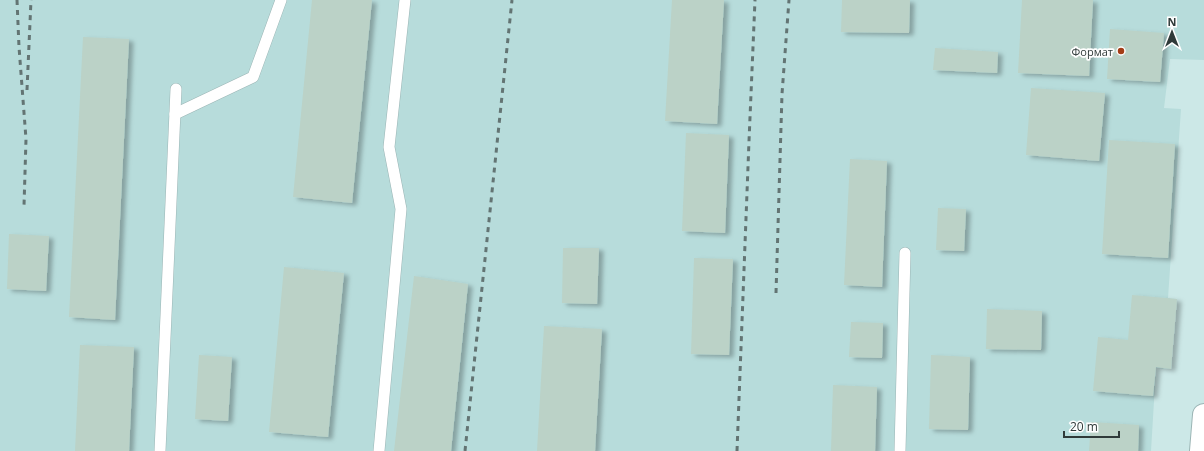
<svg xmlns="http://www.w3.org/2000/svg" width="1204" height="451" font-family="'Open Sans',sans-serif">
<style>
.built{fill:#b7dcdb}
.building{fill:#bbd2c7;filter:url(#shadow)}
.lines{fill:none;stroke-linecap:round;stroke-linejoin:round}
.lane-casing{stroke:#9bb5b5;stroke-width:12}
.primary-casing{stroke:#9bb5b5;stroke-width:24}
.lane{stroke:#fff;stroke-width:11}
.primary{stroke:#fff;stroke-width:22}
.rail{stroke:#637473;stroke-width:3;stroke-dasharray:5 5;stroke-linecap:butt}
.poi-dot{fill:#a43d16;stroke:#fff;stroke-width:1.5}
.labels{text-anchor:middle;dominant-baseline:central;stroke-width:3.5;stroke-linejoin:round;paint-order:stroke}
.poi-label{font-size:11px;fill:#2f3a39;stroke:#fff;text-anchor:end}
</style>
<defs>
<filter id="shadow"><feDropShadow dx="4.5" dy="2.5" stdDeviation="2" flood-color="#0004"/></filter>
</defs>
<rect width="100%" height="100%" fill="#cce8e7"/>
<polygon class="built" points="0,0 1204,0 1204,60 1170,59 1164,108 1181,109 1168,298 1177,299 1171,369 1156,368 1151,451 0,451"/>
<g class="building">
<polygon points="312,0 372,0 352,203 293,197"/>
<polygon points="672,0 724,0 717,124 665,121"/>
<polygon points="842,0 910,0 909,33 841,32"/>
<polygon points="1022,0 1093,0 1089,76 1018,73"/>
<polygon points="1110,29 1164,33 1160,82 1107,79"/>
<polygon points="83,37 129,39 115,320 69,317"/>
<polygon points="935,48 998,52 997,73 933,70"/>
<polygon points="1031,88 1105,93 1099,161 1026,155"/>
<polygon points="686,133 729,135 725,233 682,231"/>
<polygon points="1109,140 1175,144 1168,258 1102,254"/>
<polygon points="850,159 887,161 882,287 844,285"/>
<polygon points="938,208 966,209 964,251 936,250"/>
<polygon points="9,234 49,236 46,291 7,289"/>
<polygon points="563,248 599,248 597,304 562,303"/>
<polygon points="694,258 733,259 729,355 691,354"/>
<polygon points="284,267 344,273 328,437 269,432"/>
<polygon points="414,276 468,284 451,451 394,451"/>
<polygon points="1132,295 1177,299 1171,369 1156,367 1153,396 1093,391 1098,337 1128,340"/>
<polygon points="987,309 1042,311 1041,350 986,349"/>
<polygon points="851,322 883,323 882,358 849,357"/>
<polygon points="544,326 602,329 595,451 537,451"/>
<polygon points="80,345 134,347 129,451 75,451"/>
<polygon points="199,355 232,357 228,421 195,419"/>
<polygon points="931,355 970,357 968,430 929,429"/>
<polygon points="833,385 877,387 875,451 831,451"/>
<polygon points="1091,422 1139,425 1138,451 1089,451"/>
</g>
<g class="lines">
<g class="lane-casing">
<g id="lane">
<polyline points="175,114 253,77 281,0"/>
<polyline points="160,451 176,89"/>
<polyline points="379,451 401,209 389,147 405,0"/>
<polyline points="900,451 905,253"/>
</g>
</g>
<g class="primary-casing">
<polyline id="primary" points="1201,451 1204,415"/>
</g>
<use href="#lane" class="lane"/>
<use href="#primary" class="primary"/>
<g class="rail">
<polyline points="17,0 19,47 26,139 24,206"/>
<polyline points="27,90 31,0"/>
<polyline points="776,293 782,94 789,0"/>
<polyline points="465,451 512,0"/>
<polyline points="737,451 749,141 755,0"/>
</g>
</g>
<circle class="poi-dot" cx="1121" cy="51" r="4"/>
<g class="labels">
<g class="poi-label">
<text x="1113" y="51">Формат</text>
</g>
</g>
<g transform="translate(1172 32)" stroke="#ffffff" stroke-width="3" paint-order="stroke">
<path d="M0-3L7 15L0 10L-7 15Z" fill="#2f3a39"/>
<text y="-6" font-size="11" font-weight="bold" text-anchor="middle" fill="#2f3a39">N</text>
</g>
<path d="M1064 431v6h55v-6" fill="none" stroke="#2f3a39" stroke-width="2"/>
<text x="1070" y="431" font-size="12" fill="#2f3a39" stroke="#ffffff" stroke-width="3" paint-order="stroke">20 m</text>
</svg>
